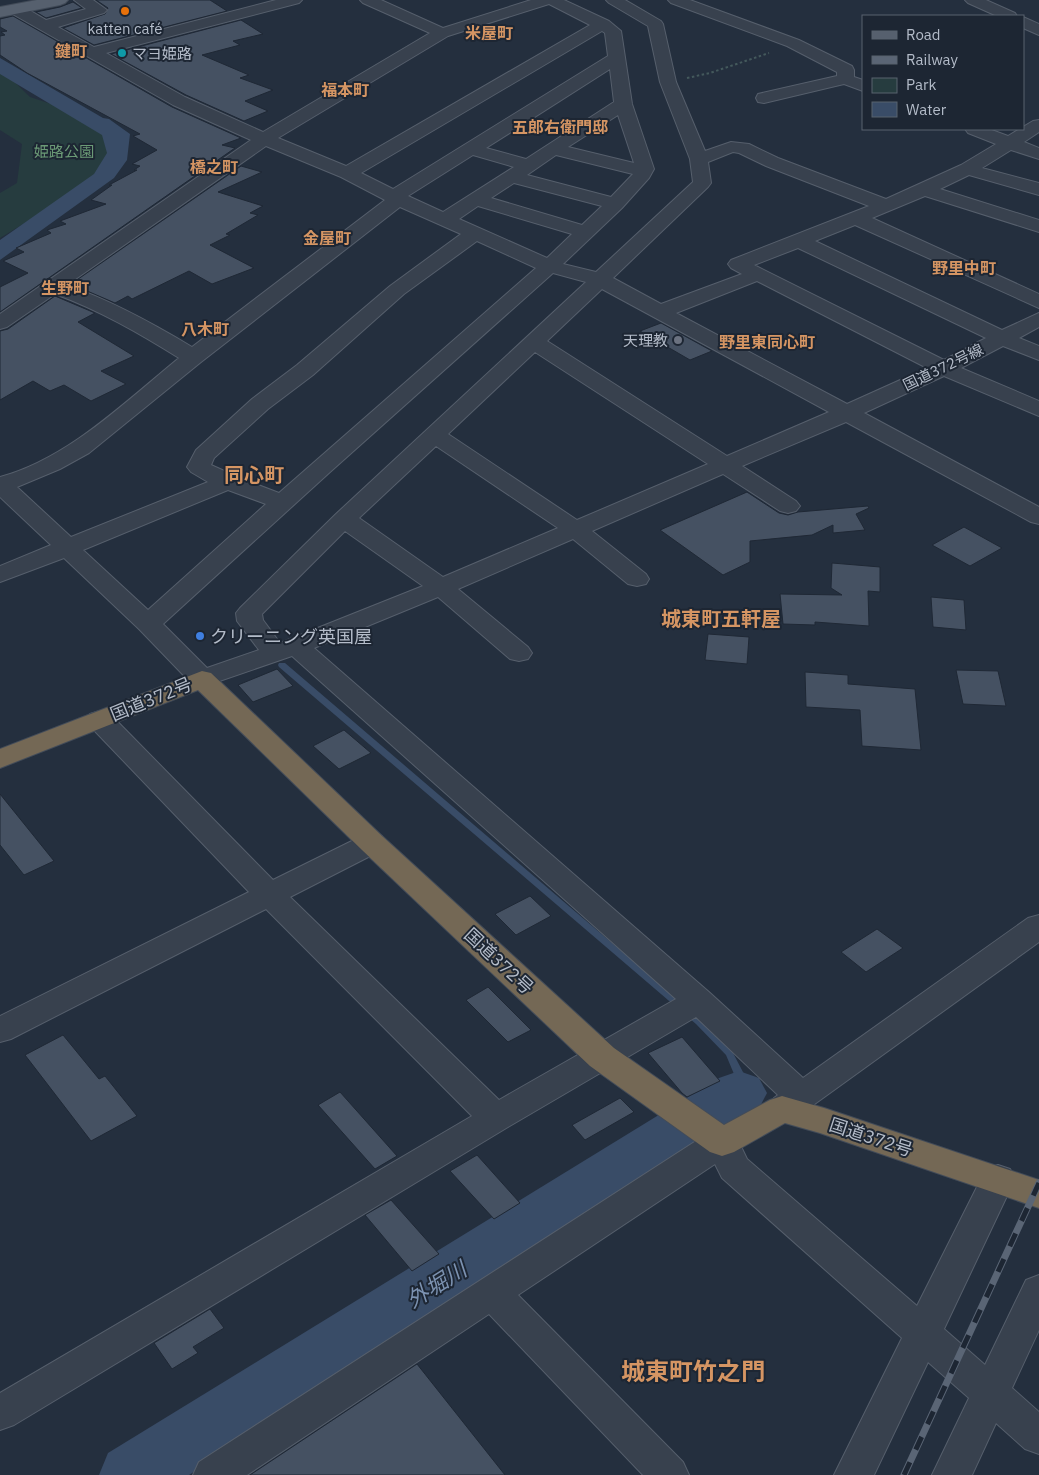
<svg xmlns="http://www.w3.org/2000/svg" width="1039" height="1475" font-family="'IBM Plex Sans','Noto Sans JP',sans-serif">
<style>
.green{fill:#263c3f}
.water{fill:#394c67}
.lines{fill:none;stroke-linecap:round;stroke-linejoin:round}
.stream{fill:#394c67;fill-rule:evenodd}
.river{fill:#394c67;fill-rule:evenodd}
.building{fill:#455162;stroke:#1f2835}
.minor-casing{stroke:#565f6c;stroke-width:2}
.major-casing{stroke:#414a57;stroke-width:2}
.highway-casing{stroke:#434c59;stroke-width:2}
.path{stroke:#44595c;stroke-width:2;stroke-dasharray:2.5 2.5;stroke-linecap:butt}
.minor{fill:#38414e;fill-rule:evenodd}
.major{fill:#56606e;fill-rule:evenodd}
.highway{fill:#746855;fill-rule:evenodd}
.rail-casing{stroke:#5a6575;stroke-width:7}
.rail{stroke:#1d2633;stroke-width:5;stroke-dasharray:14;stroke-linecap:butt}
.food-dot{fill:#e8710a;stroke:#1d2633;stroke-width:2}
.culture-dot{fill:#0f9aa8;stroke:#1d2633;stroke-width:2}
.worship-dot{fill:#6b7280;stroke:#1d2633;stroke-width:2}
.shop-dot{fill:#3f7fe0;stroke:#1d2633;stroke-width:2}
.labels{text-anchor:middle;dominant-baseline:central;stroke-width:4;stroke-linejoin:round;paint-order:stroke}
.far-poi-label{font-size:15px;fill:#b4bcc9;stroke:#1d2633}
.far-park-label{font-size:15px;fill:#6b9a76;stroke:#1d2633}
.far-street-label{font-size:15px;fill:#b4bcc9;stroke:#1d2633}
.far-quarter-label{font-size:16px;font-weight:bold;fill:#d59563;stroke:#1d2633}
.far-neighbourhood-label{font-size:16px;font-weight:bold;fill:#d59563;stroke:#1d2633}
.poi-label{font-size:18px;fill:#b4bcc9;stroke:#1d2633;text-anchor:start}
.street-label{font-size:18px;fill:#b4bcc9;stroke:#1d2633}
.quarter-label{font-size:20px;font-weight:bold;fill:#d59563;stroke:#1d2633}
.near-water-label{font-size:22px;font-style:italic;fill:#7c92b1;stroke:#1d2633}
.near-quarter-label{font-size:24px;font-weight:bold;fill:#d59563;stroke:#1d2633}
</style>
<rect width="100%" height="100%" fill="#242f3e"/>
<polygon class="green" points="0,68 30,97 90,117 115,152 94,181 0,238 0,193 17,183 22,144 0,130"/>
<polygon class="water" points="0,58 103,118 109,119 130,134 127,160 114,178 0,260 0,240 94,174 107,153 102,135 0,74"/>
<g class="lines">
<polygon class="stream" points="279,663 285,663 702,1020 732,1051 744,1074 744,1093 742,1096 739,1097 736,1096 734,1093 734,1074 726,1055 696,1024 279,667 278,665"/>
<polygon class="river" points="739,1071 759,1078 767,1093 759,1108 189,1475 99,1475 108,1453 719,1078"/>
</g>
<g class="building">
<polygon points="96,0 210,0 227,11 94,45 63,28 105,14 108,8"/>
<polygon points="73,2 82,8 46,18 36,12 60,7"/>
<polygon points="13,16 172,107 241,138 222,145 235,148 0,312 0,287 28,273 3,261 24,252 16,248 51,233 47,230 66,224 60,221 106,204 91,200 112,185 109,185 137,170 134,170 140,166 132,164 157,150 133,136 140,134 27,73 0,55 0,36 5,35 1,32 7,31 0,27 0,19"/>
<polygon points="241,20 263,34 233,41 240,45 202,55 249,75 240,78 273,90 245,101 268,111 244,121 186,95 111,54"/>
<polygon points="241,166 262,172 218,192 263,206 250,213 258,215 226,234 230,235 210,245 254,268 212,284 189,271 132,299 128,296 115,303 71,284"/>
<polygon points="55,296 95,313 78,322 134,356 101,371 126,384 91,401 64,385 50,391 33,381 0,400 0,331 8,329"/>
<polygon points="661,323 712,351 690,360 640,331"/>
<polygon points="747,492 779,513 788,515 798,512 868,506 869,508 856,514 865,530 833,533 833,525 812,535 750,541 750,562 723,575 660,530"/>
<polygon points="964,527 1002,548 970,566 932,545"/>
<polygon points="832,563 880,567 880,592 868,591 869,626 815,622 815,625 783,624 780,594 842,595 831,588"/>
<polygon points="931,597 964,600 966,630 933,627"/>
<polygon points="708,634 749,637 747,664 705,660"/>
<polygon points="277,669 293,686 253,702 238,685"/>
<polygon points="956,670 998,671 1006,706 963,704"/>
<polygon points="805,672 848,675 848,684 915,689 921,750 862,746 860,710 806,707"/>
<polygon points="344,730 371,753 339,769 313,746"/>
<polygon points="0,794 54,861 24,875 0,845"/>
<polygon points="530,896 551,916 516,935 495,914"/>
<polygon points="877,929 903,948 866,972 841,952"/>
<polygon points="488,987 531,1030 508,1042 466,1000"/>
<polygon points="63,1035 99,1079 105,1076 137,1116 91,1141 25,1055"/>
<polygon points="682,1037 720,1081 687,1097 682,1093 648,1053"/>
<polygon points="340,1092 397,1156 375,1169 318,1105"/>
<polygon points="620,1098 634,1112 585,1140 572,1125"/>
<polygon points="477,1155 520,1203 494,1219 450,1171"/>
<polygon points="391,1200 439,1254 412,1271 365,1215"/>
<polygon points="210,1309 224,1328 193,1347 198,1353 172,1369 154,1343"/>
<polygon points="417,1364 505,1475 250,1475"/>
</g>
<g class="lines">
<g class="minor-casing">
<g id="minor">
<path d="M74,0H93L107,10L104,13L58,27L94,47L276,0H302L299,3L106,53L185,97L263,132L430,33L363,3L360,0H381L443,28L531,0H564L609,21L621,31L632,104L654,169L649,178L622,208L563,264L596,272L693,182L690,159L660,82L648,26L609,3L606,0H625L661,21L663,24L676,82L705,151L731,142L749,144L778,158L886,199L961,165L996,144L968,133L965,129H989L1008,136L1033,121L1039,120V132L1024,142L1039,148V159L1011,150L982,168L1039,183V195L969,175L940,189L1039,220V232L925,196L872,218L1039,294V308L855,225L815,241L1002,330L1039,313V327L1019,338L1039,346V360L1003,346L961,368L1039,401V416L944,376L864,413L1039,507V524L1031,522L846,422L742,466L796,501L800,506L796,511L788,513L780,511L723,474L592,531L646,574L649,579L646,584L637,586L628,584L573,539L458,589L528,647L532,653L528,659L519,661L510,659L438,597L314,648L710,993L803,1078L1028,918L1039,915V942L798,1116L786,1120L774,1116L769,1107L774,1098L778,1095L696,1017L508,1127L14,1425L0,1430V1393L472,1116L266,909L11,1039L0,1042V1016L249,892L90,726L86,720L90,714L100,711L110,714L273,880L362,836L372,833L382,836L387,843L382,850L290,897L499,1100L676,999L292,656L202,687L193,685L139,629L64,558L0,582V566L51,545L0,497V477C68,459 126,401 179,358C139,333 99,310 55,294L7,327L0,329V314L251,140L173,105L9,12L6,9L9,6C21,3 35,14 46,20L86,9ZM549,4L590,25L346,166L278,138L448,36ZM602,31L605,33L608,56L393,189L361,173ZM610,69L614,102L526,159L486,148ZM618,115L634,163L568,147ZM266,146L341,177L385,200L192,347C152,323 112,301 67,285ZM733,152L739,153L766,166L869,206L731,260L728,264L731,268L742,274L661,304L613,278L708,187L711,183L708,162ZM473,155L514,167L443,212L408,196ZM556,155L633,174L611,197L527,175ZM514,183L602,206L582,225L491,198ZM478,206L572,234L547,258L459,219ZM400,207L461,234L390,286L297,365L252,399L196,450L187,467L191,472L208,482L71,537L17,487L60,469L89,453L201,362ZM477,241L536,268L279,493L240,478L211,465L214,458L268,409L313,375L404,294ZM798,248L986,338L944,360L754,265ZM553,273L586,282L336,514L240,608L236,613L237,621L259,650L207,668L163,624L330,472ZM757,281L927,368L847,404L676,313ZM602,289L829,412L727,456L547,341ZM535,352L708,464L577,520L448,434ZM436,446L558,528L443,577L359,518ZM228,490L266,504L148,610L83,550ZM345,531L423,586L280,643L263,620L262,614Z"/>
<polygon points="668,0 690,0 799,40 852,66 854,70 854,77 863,80 863,91 844,84 764,103 758,102 756,98 758,94 837,76 837,72 787,46 671,3"/>
<polygon points="965,0 986,0 1015,13 1017,16 997,16 968,3"/>
<polygon points="1023,17 1039,24 1039,35 1023,28"/>
<polygon points="722,1128 734,1132 747,1159 917,1306 986,1169 998,1165 1010,1169 1015,1179 944,1329 985,1365 1026,1280 1039,1275 1039,1330 1012,1388 1039,1412 1039,1454 1025,1449 996,1423 972,1475 932,1475 969,1398 928,1362 874,1475 834,1475 902,1338 722,1178 715,1164 518,1295 683,1462 689,1475 643,1475 489,1314 247,1475 193,1475 199,1462 710,1132"/>
</g>
</g>
<g class="major-casing">
<polygon id="major" points="37,0 68,0 65,3 60,5 0,17 0,7"/>
</g>
<g class="highway-casing">
<polygon id="highway" points="202,671 211,673 382,836 614,1048 724,1125 770,1100 782,1096 824,1108 1039,1180 1039,1208 820,1133 785,1123 734,1152 722,1156 710,1152 590,1066 362,850 198,690 0,768 0,749"/>
</g>
<polyline class="path" points="687,78 710,73 769,53"/>
<use href="#minor" class="minor"/>
<use href="#major" class="major"/>
<use href="#highway" class="highway"/>
<g class="rail-casing">
<polyline id="rail" points="904,1475 1039,1183"/>
</g>
<use href="#rail" class="rail"/>
</g>
<circle class="food-dot" cx="125" cy="11" r="5"/>
<circle class="culture-dot" cx="122" cy="53" r="5"/>
<circle class="worship-dot" cx="678" cy="340" r="5"/>
<circle class="shop-dot" cx="200" cy="636" r="5"/>
<g class="labels">
<g class="far-poi-label">
<text x="125" y="28">katten café</text>
<text x="132" y="53" text-anchor="start">マヨ姫路</text>
<text x="668" y="340" text-anchor="end">天理教</text>
</g>
<g class="far-park-label">
<text x="64" y="151">姫路公園</text>
</g>
<g class="far-street-label">
<text transform="translate(943 367) rotate(-26)">国道372号線</text>
</g>
<g class="far-quarter-label">
<text x="489" y="33">米屋町</text>
<text x="71" y="51">鍵町</text>
<text x="345" y="90">福本町</text>
<text x="560" y="127">五郎右衛門邸</text>
<text x="214" y="167">橋之町</text>
<text x="327" y="238">金屋町</text>
<text x="65" y="288">生野町</text>
<text x="205" y="329">八木町</text>
</g>
<g class="far-neighbourhood-label">
<text x="964" y="268">野里中町</text>
<text x="767" y="342">野里東同心町</text>
</g>
<g class="poi-label">
<text x="210" y="636">クリーニング英国屋</text>
</g>
<g class="street-label">
<text transform="translate(151 699) rotate(-22)">国道372号</text>
<text transform="translate(499 961) rotate(43)">国道372号</text>
<text transform="translate(871 1137) rotate(18)">国道372号</text>
</g>
<g class="quarter-label">
<text x="254" y="474">同心町</text>
<text x="721" y="618">城東町五軒屋</text>
</g>
<g class="near-water-label">
<text transform="translate(436 1284) rotate(-32)">外堀川</text>
</g>
<g class="near-quarter-label">
<text x="693" y="1371">城東町竹之門</text>
</g>
</g>
<rect x="862" y="15" width="162" height="115" fill="#1d2633" stroke="#59626f"/>
<rect x="872" y="31" width="25" height="8" fill="#56606e" stroke="#59626f"/>
<text x="906" y="40" font-size="15" fill="#b4bcc9">Road</text>
<rect x="872" y="56" width="25" height="8" fill="#5a6575" stroke="#59626f"/>
<text x="906" y="65" font-size="15" fill="#b4bcc9">Railway</text>
<rect x="872" y="78" width="25" height="15" fill="#263c3f" stroke="#59626f"/>
<text x="906" y="90" font-size="15" fill="#b4bcc9">Park</text>
<rect x="872" y="102" width="25" height="15" fill="#394c67" stroke="#59626f"/>
<text x="906" y="115" font-size="15" fill="#b4bcc9">Water</text>
</svg>
